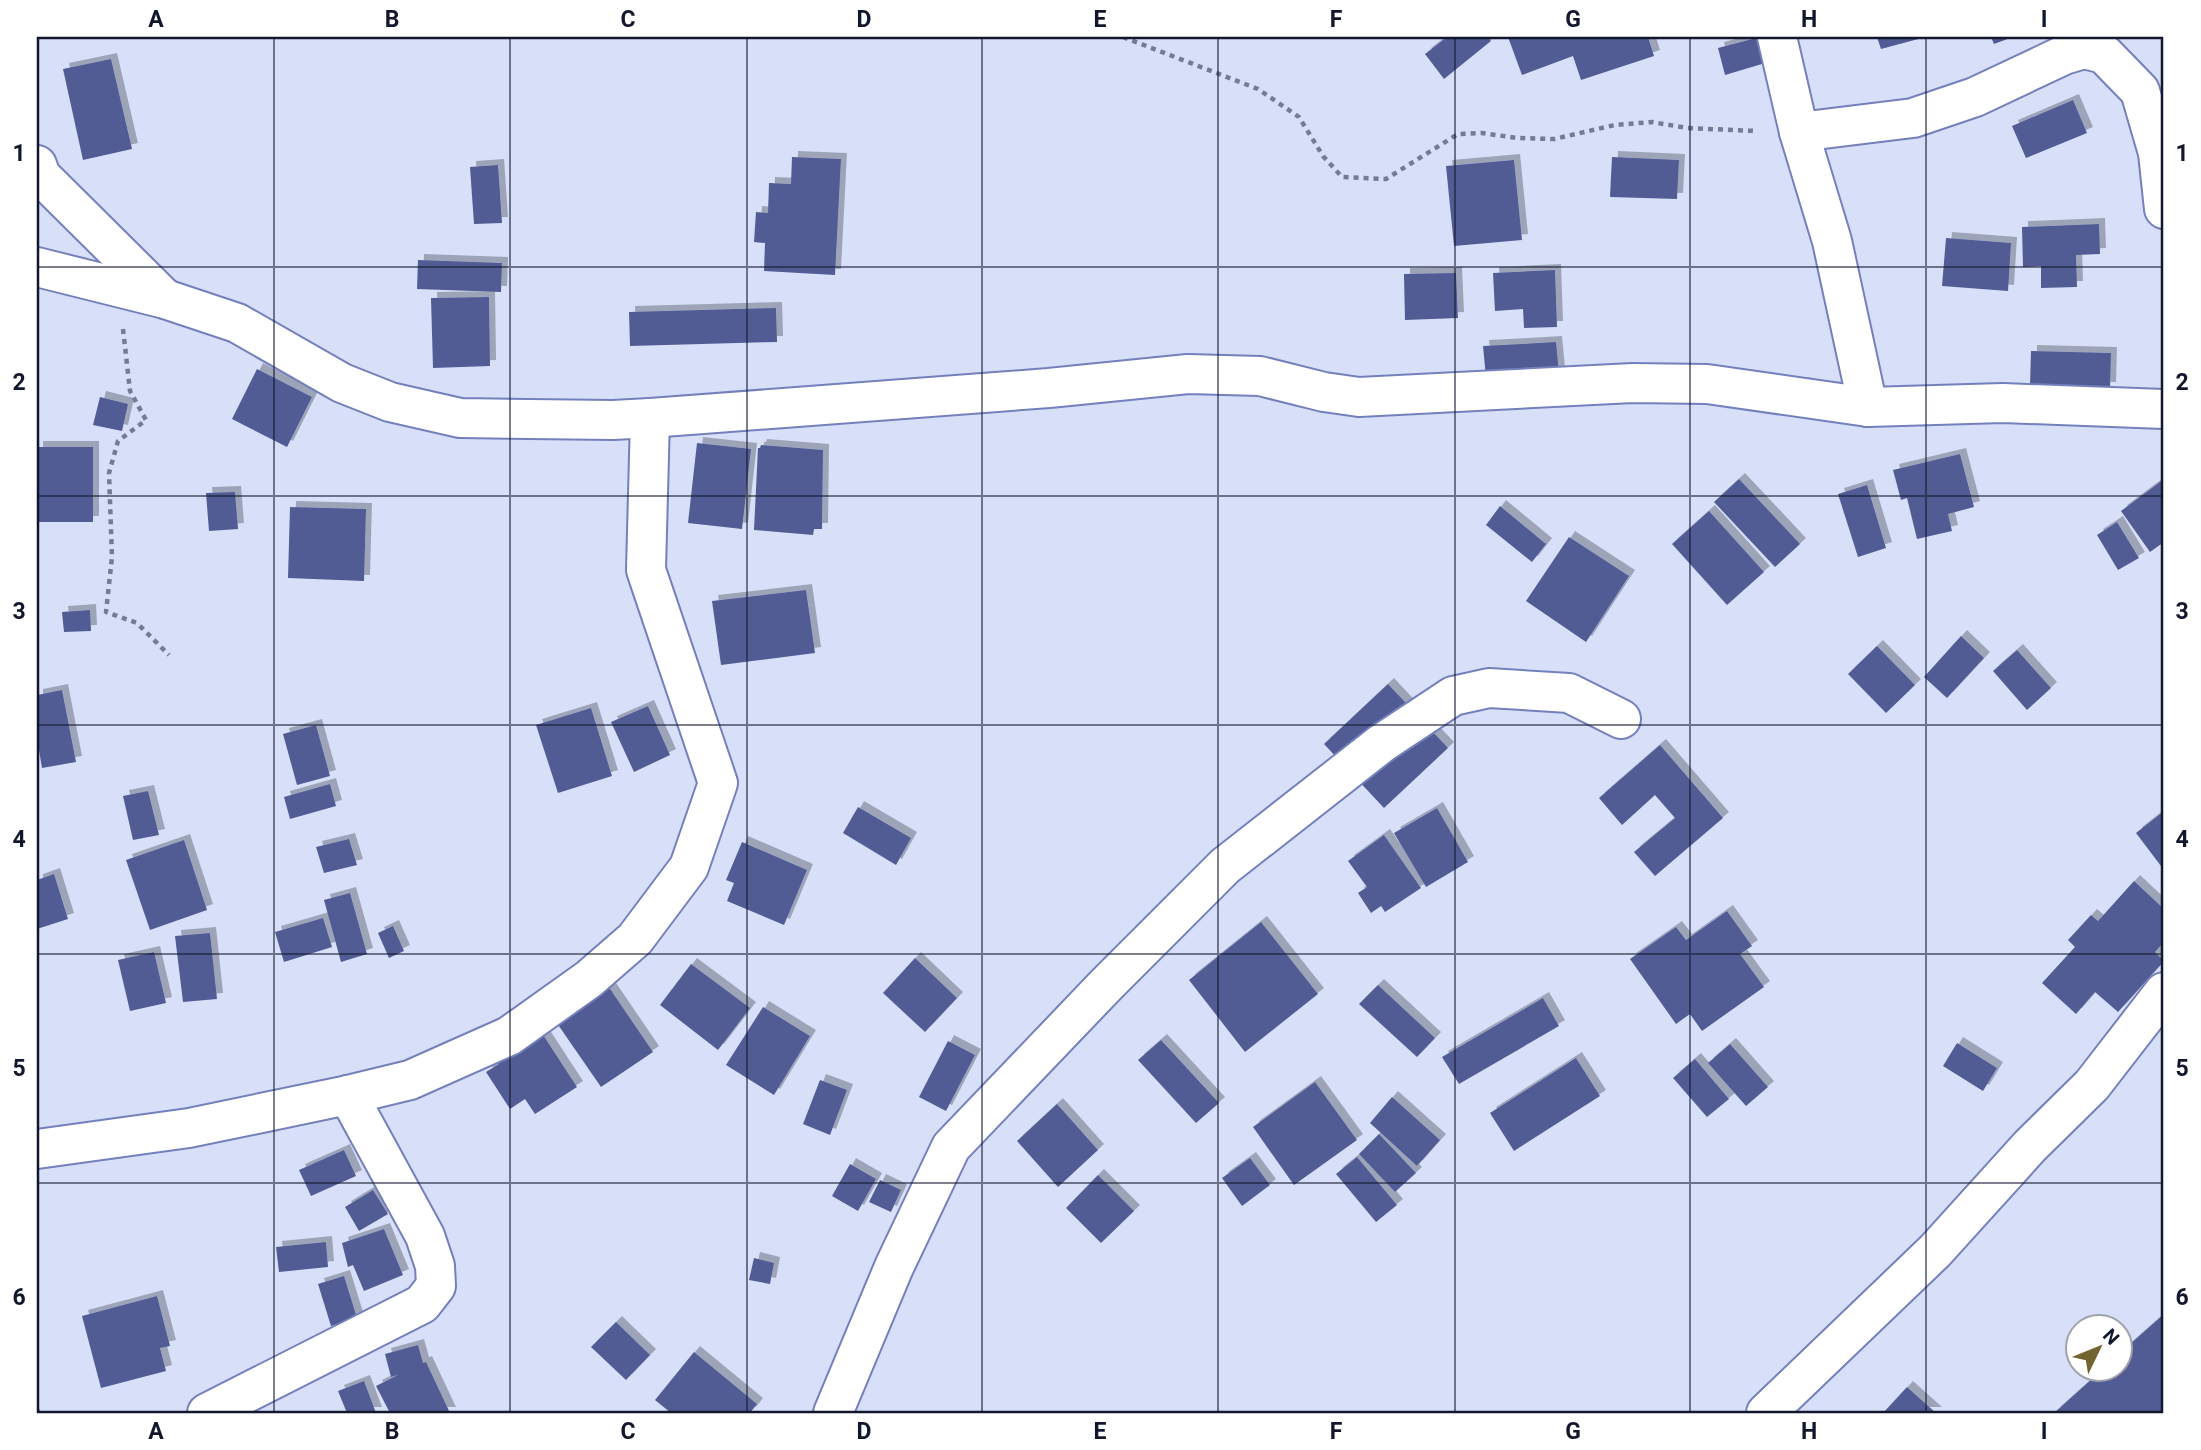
<svg xmlns="http://www.w3.org/2000/svg" width="2201" height="1450" font-family="Roboto,sans-serif">
<style>
.building{fill:#515c95;filter:url(#shadow)}
.lines{fill:none;stroke-linecap:round;stroke-linejoin:round}
.minor-casing{stroke:#7380bc;stroke-width:42}
.path{stroke:#767b94;stroke-width:4.5;stroke-dasharray:5 5;stroke-linecap:butt}
.minor{stroke:#fff;stroke-width:38}
.grid{fill:none;stroke:#13172e;stroke-width:2;stroke-opacity:0.55}
.neatline{fill:none;stroke:#13172e;stroke-width:2.5}
.grid-label{font-size:23px;text-anchor:middle;font-weight:bold;fill:#13172e}
</style>
<defs>
<filter id="shadow"><feDropShadow dx="6" dy="-6" stdDeviation="0" flood-color="#0004"/></filter>
</defs>
<rect width="100%" height="100%" fill="#d8dff9"/>
<g class="building">
<polygon points="1447,37 1487,37 1491,41 1444,79 1425,54"/>
<polygon points="1508,37 1648,37 1654,56 1581,80 1573,56 1522,75"/>
<polygon points="1760,37 1772,61 1725,75 1718,48"/>
<polygon points="1877,37 1922,37 1922,38 1881,49"/>
<polygon points="1991,37 2013,37 1994,44"/>
<polygon points="111,59 132,149 83,160 63,69"/>
<polygon points="2073,100 2087,133 2026,158 2012,126"/>
<polygon points="792,157 841,159 835,275 764,271 765,243 754,242 756,212 768,213 769,183 791,184"/>
<polygon points="1612,157 1679,160 1677,199 1610,197"/>
<polygon points="1514,160 1522,240 1454,246 1446,166"/>
<polygon points="498,165 502,223 474,224 470,167"/>
<polygon points="2099,224 2100,254 2076,255 2077,287 2041,288 2041,266 2023,267 2022,227"/>
<polygon points="1946,238 2011,243 2008,291 1942,286"/>
<polygon points="418,260 502,263 501,292 417,289"/>
<polygon points="1555,270 1557,327 1524,328 1523,309 1495,311 1493,273"/>
<polygon points="1456,273 1458,318 1405,320 1404,274"/>
<polygon points="489,297 490,366 433,368 431,298"/>
<polygon points="776,308 777,342 630,346 629,312"/>
<polygon points="1556,342 1559,374 1486,378 1483,346"/>
<polygon points="2031,351 2111,353 2110,388 2030,386"/>
<polygon points="257,369 312,397 287,447 232,419"/>
<polygon points="100,397 128,404 122,431 93,425"/>
<polygon points="697,443 751,449 742,529 688,523"/>
<polygon points="761,445 823,450 822,529 814,529 813,535 754,530 758,448 760,448"/>
<rect x="37" y="447" width="56" height="75"/>
<polygon points="1960,454 1974,507 1948,514 1952,531 1917,539 1907,498 1901,500 1893,470"/>
<polygon points="1739,479 1800,544 1775,567 1714,502"/>
<polygon points="2164,479 2164,542 2150,552 2121,511"/>
<polygon points="1867,485 1886,548 1858,557 1838,494"/>
<polygon points="235,492 238,529 209,531 206,493"/>
<polygon points="1500,506 1546,544 1532,562 1486,525"/>
<polygon points="290,507 366,509 364,581 288,578"/>
<polygon points="1709,511 1764,572 1727,605 1672,544"/>
<polygon points="2117,522 2139,558 2118,570 2097,535"/>
<polygon points="1569,537 1629,576 1586,642 1526,601"/>
<polygon points="806,590 815,653 721,665 712,601"/>
<polygon points="90,610 91,631 64,632 62,612"/>
<polygon points="1961,636 1984,658 1947,698 1924,677"/>
<polygon points="1877,646 1915,685 1886,713 1848,674"/>
<polygon points="2017,650 2051,688 2027,710 1993,671"/>
<polygon points="1388,684 1448,748 1384,808 1324,744"/>
<polygon points="62,690 76,762 42,768 37,738 37,695"/>
<polygon points="648,706 670,755 634,772 611,722"/>
<polygon points="591,708 612,776 558,793 536,725"/>
<polygon points="316,725 330,776 297,785 283,734"/>
<polygon points="1660,745 1723,818 1655,876 1634,852 1675,818 1655,795 1622,825 1599,798"/>
<polygon points="330,784 336,806 290,819 284,797"/>
<polygon points="148,791 159,835 133,840 123,796"/>
<polygon points="858,807 911,838 896,865 843,833"/>
<polygon points="1437,808 1468,862 1426,887 1394,833"/>
<polygon points="2164,811 2164,870 2136,833"/>
<polygon points="1384,835 1421,888 1385,912 1381,906 1371,913 1358,893 1367,887 1348,861"/>
<polygon points="349,839 357,865 324,873 316,847"/>
<polygon points="184,840 207,910 150,930 126,860"/>
<polygon points="742,842 807,870 784,925 727,901 734,883 726,880"/>
<polygon points="54,874 68,919 37,929 37,880"/>
<polygon points="2134,881 2164,909 2164,942 2155,952 2164,961 2118,1012 2095,992 2076,1014 2042,983 2075,947 2068,940 2091,915 2098,921"/>
<polygon points="350,893 367,954 341,962 324,900"/>
<polygon points="1727,911 1752,946 1740,954 1764,987 1702,1031 1690,1014 1676,1024 1630,959 1676,927 1686,940"/>
<polygon points="323,918 332,947 284,962 275,932"/>
<polygon points="1261,922 1318,994 1245,1052 1189,980"/>
<polygon points="393,926 404,951 389,958 378,933"/>
<polygon points="210,933 217,999 183,1002 175,936"/>
<polygon points="154,952 166,1003 130,1011 118,960"/>
<polygon points="915,958 957,998 925,1032 883,993"/>
<polygon points="691,964 750,1008 718,1050 660,1005"/>
<polygon points="604,980 653,1052 601,1087 552,1016"/>
<polygon points="1378,985 1435,1038 1417,1057 1359,1004"/>
<polygon points="1543,998 1559,1026 1459,1084 1442,1057"/>
<polygon points="763,1007 810,1036 774,1095 726,1065"/>
<polygon points="534,1021 577,1087 535,1114 525,1099 510,1109 486,1072 499,1064 490,1049"/>
<polygon points="1161,1040 1219,1103 1196,1123 1138,1060"/>
<polygon points="948,1041 975,1055 946,1111 919,1097"/>
<polygon points="1957,1043 1997,1068 1983,1091 1943,1066"/>
<polygon points="1730,1044 1768,1087 1746,1106 1708,1063"/>
<polygon points="1576,1058 1600,1096 1514,1151 1490,1113"/>
<polygon points="1695,1059 1729,1099 1707,1117 1673,1078"/>
<polygon points="820,1080 847,1090 830,1135 803,1124"/>
<polygon points="1315,1082 1357,1140 1294,1185 1253,1127"/>
<polygon points="1392,1097 1440,1140 1417,1166 1370,1123"/>
<polygon points="1057,1104 1098,1150 1058,1187 1017,1141"/>
<polygon points="1379,1134 1416,1173 1395,1192 1359,1154"/>
<polygon points="344,1150 356,1176 311,1196 299,1170"/>
<polygon points="1357,1157 1397,1205 1376,1222 1336,1174"/>
<polygon points="1250,1158 1270,1185 1242,1206 1222,1178"/>
<polygon points="850,1164 876,1179 858,1211 832,1196"/>
<polygon points="1098,1175 1134,1211 1101,1243 1066,1208"/>
<polygon points="880,1180 901,1190 891,1212 869,1202"/>
<polygon points="373,1190 388,1214 359,1231 345,1207"/>
<polygon points="384,1229 403,1275 364,1291 353,1265 348,1267 342,1243"/>
<polygon points="326,1242 328,1267 279,1272 276,1247"/>
<polygon points="754,1258 774,1263 770,1284 749,1280"/>
<polygon points="344,1276 357,1318 331,1326 318,1284"/>
<polygon points="157,1296 170,1346 160,1348 166,1371 101,1388 82,1316"/>
<polygon points="2164,1314 2164,1412 2054,1413 2102,1370 2120,1370 2120,1353"/>
<polygon points="616,1322 650,1355 626,1380 591,1347"/>
<polygon points="418,1345 423,1363 426,1362 450,1413 390,1413 376,1386 398,1375 391,1377 385,1354"/>
<polygon points="694,1352 757,1404 750,1413 671,1413 655,1400"/>
<polygon points="364,1381 376,1413 347,1413 338,1391"/>
<polygon points="1907,1387 1936,1413 1883,1413"/>
</g>
<g class="lines">
<g class="minor-casing">
<g id="minor">
<polyline points="1777,37 1799,132 1832,241 1868,407"/>
<polyline points="1799,132 1913,118 1975,97 2064,55 2084,49 2104,54 2140,91 2158,153 2164,209"/>
<polyline points="37,165 41,176 165,299"/>
<polyline points="37,267 165,299 237,323 342,383 390,402 460,418 613,420 650,418 1049,388 1188,374 1260,376 1324,392 1359,397 1633,383 1707,384 1868,407 2003,403 2164,409"/>
<polyline points="37,1149 189,1128 348,1095 410,1080 509,1036 589,979 635,939 689,867 718,783 646,570 650,418"/>
<polyline points="207,1413 422,1304 436,1286 435,1266 425,1236 348,1095"/>
<polyline points="833,1413 894,1267 951,1147 1106,985 1225,866 1382,743 1453,696 1489,688 1569,693 1621,719"/>
<polyline points="1766,1413 1935,1251 2030,1146 2092,1085 2164,992"/>
</g>
</g>
<g class="path">
<polyline points="1123,37 1258,89 1299,117 1323,156 1342,177 1386,179 1458,134 1482,133 1517,138 1554,139 1615,125 1652,122 1687,128 1756,131"/>
<polyline points="123,329 130,391 146,420 118,441 109,473 112,557 106,612 137,623 169,655"/>
<polyline points="37,1409 38,1413"/>
</g>
<use href="#minor" class="minor"/>
</g>
<path class="grid" d="M274,37V1413M510,37V1413M747,37V1413M982,37V1413M1218,37V1413M1455,37V1413M1690,37V1413M1926,37V1413M37,267H2164M37,496H2164M37,725H2164M37,954H2164M37,1183H2164"/>
<rect width="2201" height="1450" fill="none" stroke="#ffffff" stroke-width="77"/>
<g transform="translate(2099 1348) rotate(47)"><circle r="33" fill="#ffffff" stroke="#a1a2ab" stroke-width="2"/>
<path d="M0-5L12 26L0 18L-12 26Z" fill="#726431"/>
<text y="-10" font-size="19" font-weight="bold" text-anchor="middle" fill="#13172e">N</text>
</g>
<rect x="38" y="38" width="2124" height="1374" class="neatline"/>
<g class="grid-label">
<text x="156" y="27">A</text>
<text x="392" y="27">B</text>
<text x="628" y="27">C</text>
<text x="864" y="27">D</text>
<text x="1100" y="27">E</text>
<text x="1336" y="27">F</text>
<text x="1573" y="27">G</text>
<text x="1809" y="27">H</text>
<text x="2044" y="27">I</text>
<text x="19" y="161">1</text>
<text x="2182" y="161">1</text>
<text x="19" y="390">2</text>
<text x="2182" y="390">2</text>
<text x="19" y="619">3</text>
<text x="2182" y="619">3</text>
<text x="19" y="847">4</text>
<text x="2182" y="847">4</text>
<text x="19" y="1076">5</text>
<text x="2182" y="1076">5</text>
<text x="19" y="1305">6</text>
<text x="2182" y="1305">6</text>
<text x="156" y="1439">A</text>
<text x="392" y="1439">B</text>
<text x="628" y="1439">C</text>
<text x="864" y="1439">D</text>
<text x="1100" y="1439">E</text>
<text x="1336" y="1439">F</text>
<text x="1573" y="1439">G</text>
<text x="1809" y="1439">H</text>
<text x="2044" y="1439">I</text>
</g>
</svg>
